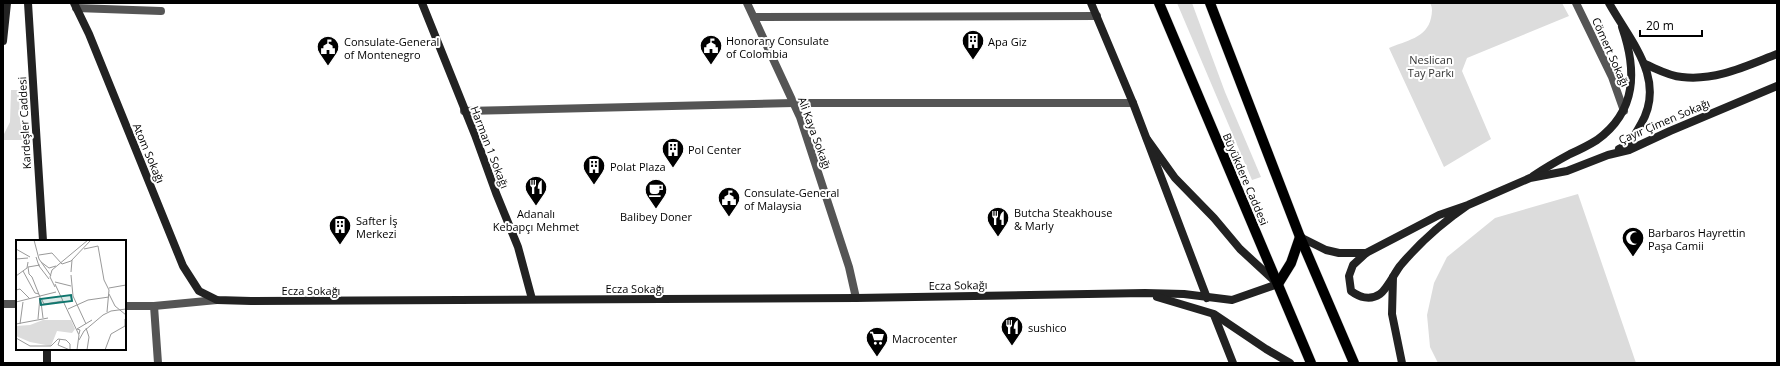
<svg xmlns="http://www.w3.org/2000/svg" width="1780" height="366" font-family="'Open Sans',sans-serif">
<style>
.green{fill:#dcdcdc}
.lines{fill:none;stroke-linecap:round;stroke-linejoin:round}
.primary-casing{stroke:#dbdbdb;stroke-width:11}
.street{stroke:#555;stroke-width:8}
.secondary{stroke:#222;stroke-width:8}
.primary{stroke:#000;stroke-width:10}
.labels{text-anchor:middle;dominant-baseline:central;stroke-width:4;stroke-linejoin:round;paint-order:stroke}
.poi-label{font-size:11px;fill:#000;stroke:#fff;text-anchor:start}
.street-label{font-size:11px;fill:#000;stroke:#fff}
.park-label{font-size:11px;fill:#333;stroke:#fff}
.inset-road{fill:none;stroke:#999;stroke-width:1}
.view{fill:#0f766e;fill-opacity:0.15;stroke:#0f766e;stroke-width:2}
.inset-edge{fill:none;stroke:#000;stroke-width:2}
</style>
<rect width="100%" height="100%" fill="#fff"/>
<g class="green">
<polygon points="1177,3 1192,3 1225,92 1261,177 1252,180"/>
<path d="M1430,3H1562L1569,16L1467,58L1462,71L1491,139L1444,167L1389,48C1405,41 1427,38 1431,18C1432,13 1433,8 1430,3Z"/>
<polygon points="11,90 19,90 20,121 25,140 3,140 3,136 10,122"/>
<polygon points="1578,194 1636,363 1438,363 1430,347 1427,315 1434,283 1447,257 1495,218"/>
</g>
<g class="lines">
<g class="primary-casing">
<g id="primary">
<polyline points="1159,3 1311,363"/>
<polyline points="1210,3 1300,237 1354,363"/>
<polyline points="1278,284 1291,263 1300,237"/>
</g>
</g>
<g class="street">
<polyline points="747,3 800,117 849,267 856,298"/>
<polyline points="1576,3 1612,77 1624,111"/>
<polyline points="76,8 161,11"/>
<polyline points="754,17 1097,16"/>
<polyline points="464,111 793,103 1133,103"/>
<polyline points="3,304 17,304"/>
<polyline points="125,306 154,306 217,300"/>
<polyline points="154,306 158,363"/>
</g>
<g class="secondary">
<polyline points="28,3 43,241"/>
<polyline points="74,3 89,34 183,266 199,291 217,300 251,301 856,298 1145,293 1184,294 1232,300 1278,284 1240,249 1214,218 1175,178 1147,139"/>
<polyline points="422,3 475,135 496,193 518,247 532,299"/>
<polyline points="1091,3 1133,103 1207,298"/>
<path d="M1609,3C1630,41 1667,79 1641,124C1635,135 1630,144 1619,149"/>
<polyline points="3,41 7,3"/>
<path d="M1645,64C1657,69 1669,76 1682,77C1716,81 1746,66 1777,54"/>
<path d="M1533,176C1545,168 1557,161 1570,154C1579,150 1589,145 1597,140C1637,111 1637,70 1622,27"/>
<path d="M1468,205C1443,222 1420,242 1400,266C1394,274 1387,289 1380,294C1370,301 1359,297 1351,291L1349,276L1353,265L1366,253L1439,215L1468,205L1530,178L1567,171L1608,155L1629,150L1670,131L1777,86"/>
<polyline points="1300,237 1326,250 1339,253 1366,253"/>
<polyline points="1393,277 1392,314 1402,363"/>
<polyline points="1157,297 1214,314 1266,349 1290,363"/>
<polyline points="1214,315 1233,363"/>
<polyline points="47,349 47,363"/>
</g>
<use href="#primary" class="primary"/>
</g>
<defs>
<g id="building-pin" transform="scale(1.15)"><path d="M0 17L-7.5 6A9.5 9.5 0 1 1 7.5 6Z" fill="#000" stroke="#fff"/><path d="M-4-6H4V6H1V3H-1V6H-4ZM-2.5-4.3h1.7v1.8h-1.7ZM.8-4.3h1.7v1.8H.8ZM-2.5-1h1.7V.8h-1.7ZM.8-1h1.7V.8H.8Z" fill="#fff"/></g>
<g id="civic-pin" transform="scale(1.15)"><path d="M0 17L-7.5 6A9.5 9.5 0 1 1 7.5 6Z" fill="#000" stroke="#fff"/><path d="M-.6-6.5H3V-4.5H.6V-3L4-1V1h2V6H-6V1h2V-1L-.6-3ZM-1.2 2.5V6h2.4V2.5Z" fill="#fff"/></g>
<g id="restaurant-pin" transform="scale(1.15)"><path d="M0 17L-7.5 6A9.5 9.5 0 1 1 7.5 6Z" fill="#000" stroke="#fff"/><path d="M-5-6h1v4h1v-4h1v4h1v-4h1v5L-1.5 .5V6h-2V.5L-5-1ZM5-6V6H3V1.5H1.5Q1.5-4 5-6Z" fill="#fff"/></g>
<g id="cafe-pin" transform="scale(1.15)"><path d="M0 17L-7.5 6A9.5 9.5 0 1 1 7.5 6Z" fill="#000" stroke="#fff"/><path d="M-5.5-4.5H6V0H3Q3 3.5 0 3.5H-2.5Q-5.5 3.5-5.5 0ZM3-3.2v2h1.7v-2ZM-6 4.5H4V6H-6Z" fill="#fff"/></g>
<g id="mosque-pin" transform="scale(1.15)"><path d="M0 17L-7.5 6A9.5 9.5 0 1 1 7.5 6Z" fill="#000" stroke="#fff"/><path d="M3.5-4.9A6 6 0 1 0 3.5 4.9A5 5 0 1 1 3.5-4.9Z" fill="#fff"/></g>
<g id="supermarket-pin" transform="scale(1.15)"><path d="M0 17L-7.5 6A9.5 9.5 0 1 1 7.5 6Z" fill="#000" stroke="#fff"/><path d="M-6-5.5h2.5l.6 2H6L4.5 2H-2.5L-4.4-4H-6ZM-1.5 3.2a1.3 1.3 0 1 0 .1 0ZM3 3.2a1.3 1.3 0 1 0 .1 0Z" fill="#fff"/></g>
</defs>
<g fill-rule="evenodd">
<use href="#building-pin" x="973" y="41"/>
<use href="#civic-pin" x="711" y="46"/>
<use href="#civic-pin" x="328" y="47"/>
<use href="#building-pin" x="673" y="149"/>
<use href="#building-pin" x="594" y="166"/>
<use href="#restaurant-pin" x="536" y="187"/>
<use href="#cafe-pin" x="656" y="190"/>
<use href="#civic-pin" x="729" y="198"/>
<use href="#restaurant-pin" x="998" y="218"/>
<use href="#building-pin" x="340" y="226"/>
<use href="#mosque-pin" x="1633" y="238"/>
<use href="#restaurant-pin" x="1012" y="327"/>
<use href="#supermarket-pin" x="877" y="338"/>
</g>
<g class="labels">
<g class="poi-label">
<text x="726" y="40">Honorary Consulate<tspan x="726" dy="13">of Colombia</tspan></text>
<text x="344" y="41">Consulate-General<tspan x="344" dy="13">of Montenegro</tspan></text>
<text x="988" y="41">Apa Giz</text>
<text x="688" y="149">Pol Center</text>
<text x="610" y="166">Polat Plaza</text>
<text x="744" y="192">Consulate-General<tspan x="744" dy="13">of Malaysia</tspan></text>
<text x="1014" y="212">Butcha Steakhouse<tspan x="1014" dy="13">&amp; Marly</tspan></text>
<text x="536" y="213" text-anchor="middle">Adanalı<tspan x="536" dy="13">Kebapçı Mehmet</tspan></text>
<text x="656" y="216" text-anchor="middle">Balibey Doner</text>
<text x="356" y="220">Safter İş<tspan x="356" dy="13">Merkezi</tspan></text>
<text x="1648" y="232">Barbaros Hayrettin<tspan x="1648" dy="13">Paşa Camii</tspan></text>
<text x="1028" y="327">sushico</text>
<text x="892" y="338">Macrocenter</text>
</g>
<g class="street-label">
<text transform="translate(1611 52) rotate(66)">Cömert Sokağı</text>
<text transform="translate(1664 121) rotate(-23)">Çayır Çimen Sokağı</text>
<text transform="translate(24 123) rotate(-93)">Kardeşler Caddesi</text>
<text transform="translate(815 133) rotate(70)">Ali Kaya Sokağı</text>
<text transform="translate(490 147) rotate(69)">Harman 1 Sokağı</text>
<text transform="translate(149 153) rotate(67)">Atom Sokağı</text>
<text transform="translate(1246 179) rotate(67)">Büyükdere Caddesi</text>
<text transform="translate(958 285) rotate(-1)">Ecza Sokağı</text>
<text x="635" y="288">Ecza Sokağı</text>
<text x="311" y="290">Ecza Sokağı</text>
</g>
<g class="park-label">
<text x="1431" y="59">Neslican<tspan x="1431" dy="13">Tay Parkı</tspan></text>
</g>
</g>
<g transform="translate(16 240)">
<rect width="110" height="110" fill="#fff"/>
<path d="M27,80H55L59,89L56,93L41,91L35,106L14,102L0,96V86L14,85Z" fill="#dcdcdc"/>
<path class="inset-road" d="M18,0L23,19L35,36M0,9L14,17M68,9L82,6L88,40L93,50M23,15L36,13L46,24L55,21L75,0M20,17L23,26L33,39M0,19L12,18M25,22L33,28L40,26M12,27L13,34L16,37L24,57L22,79M12,27L24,25M7,31L19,53L23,54M55,32L56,20M55,35L57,56L70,84M0,36L11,28L12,22M39,42L55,46M39,44L63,95L61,110M39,47L34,37L36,30L72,0M93,48L110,45M0,50L4,49L14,59M93,54L99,66L110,75M25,58L28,64L47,61M0,62L40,52M25,62L27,78M52,69L72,60L93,57M91,72L93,50M0,84L32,78M4,84L7,62M70,88L73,97L71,110M63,94L64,90L61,89L76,80M0,98L14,106H35M63,100L68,91L87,75L95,71L110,69M35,106L42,99L50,100L54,104V110L42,105L44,99M89,110L95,94L109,86V79"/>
<path class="view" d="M55,55L56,61L25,65L24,59Z"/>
<rect width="110" height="110" class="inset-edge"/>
</g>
<rect width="1780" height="366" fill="none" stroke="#000000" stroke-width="8"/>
<path d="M1640 30v6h62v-6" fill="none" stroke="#000000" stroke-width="2"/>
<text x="1646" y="30" font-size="12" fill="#000000" stroke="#ffffff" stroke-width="3" paint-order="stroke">20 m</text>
</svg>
